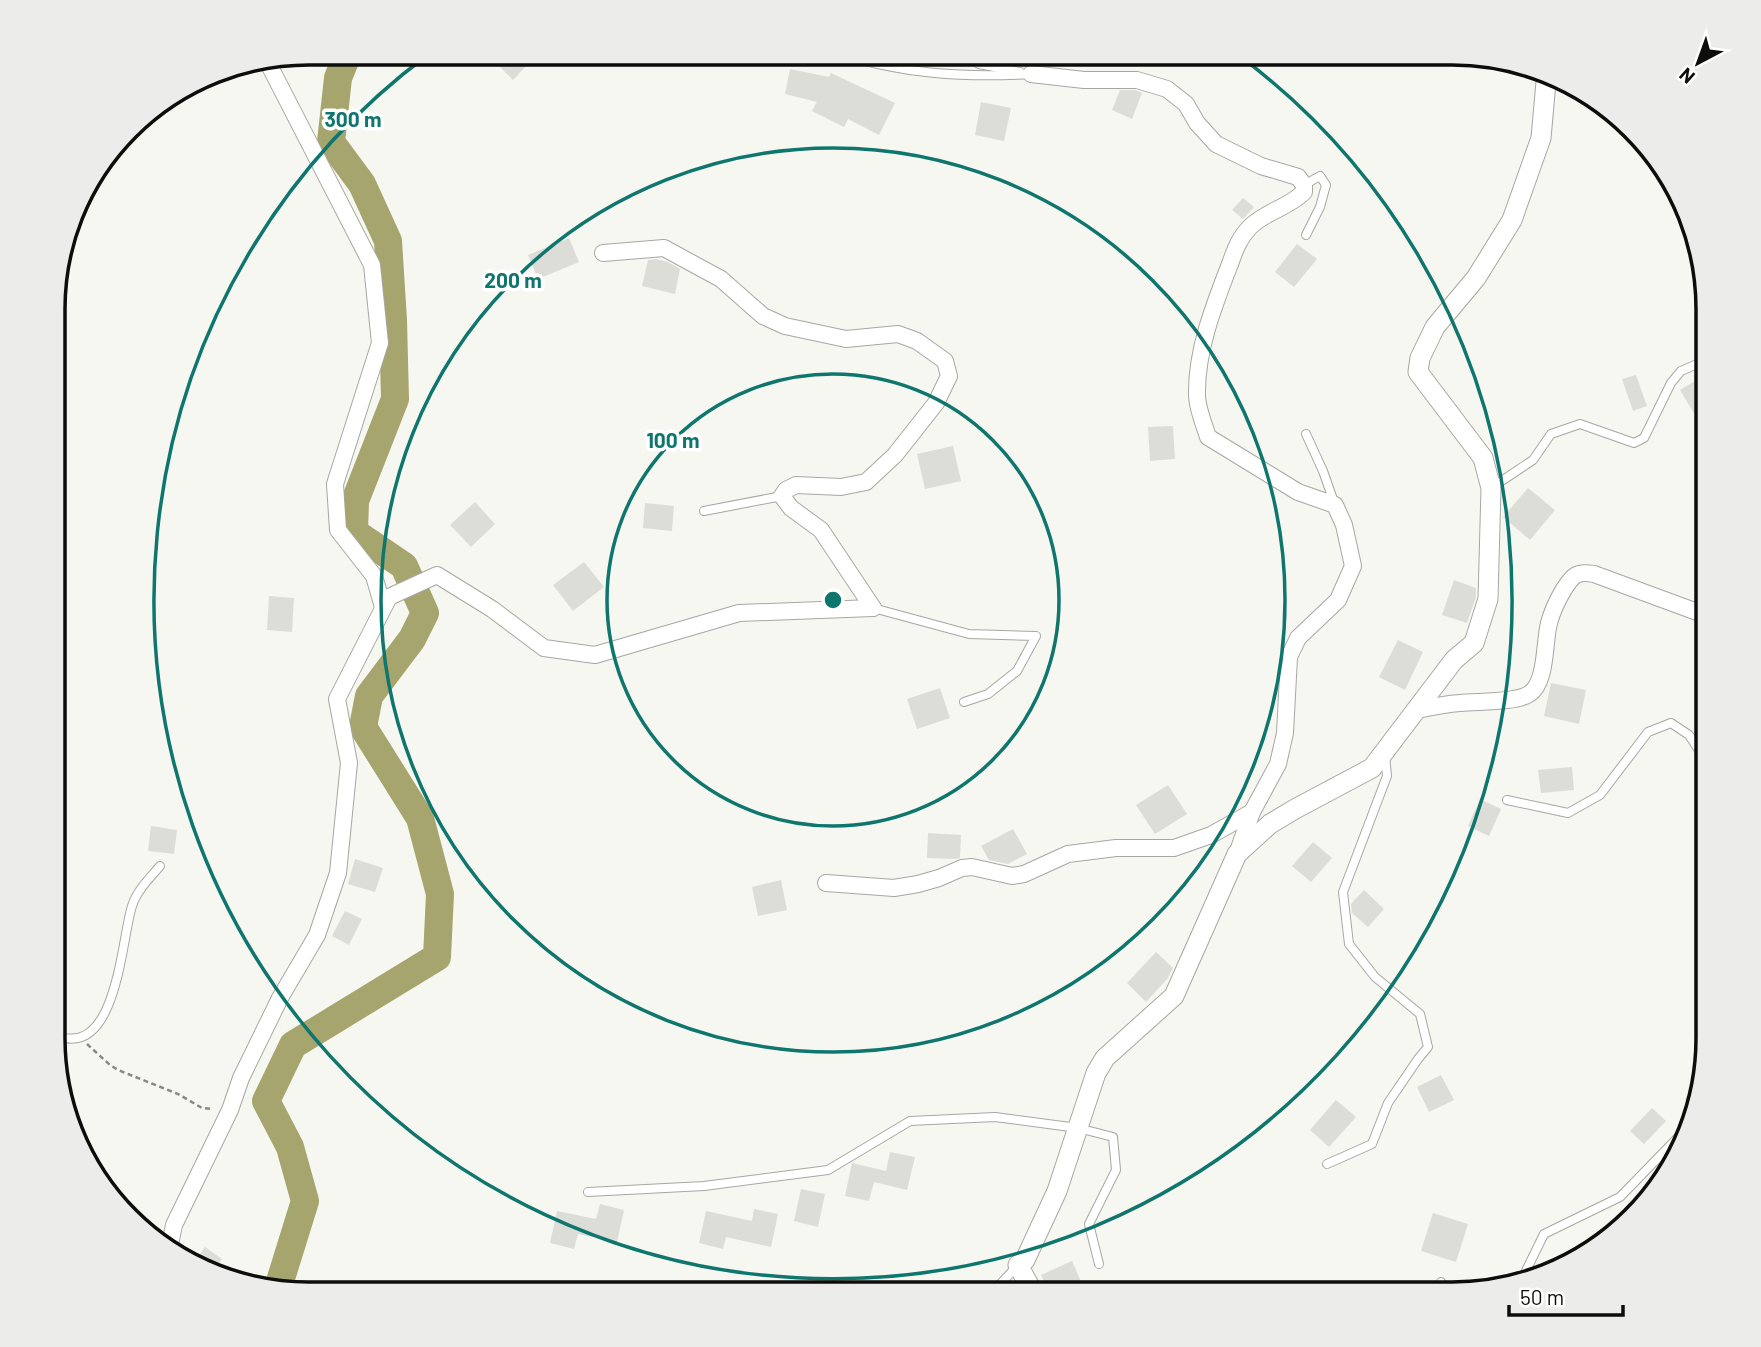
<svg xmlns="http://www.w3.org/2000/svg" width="1761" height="1347" font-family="Barlow,sans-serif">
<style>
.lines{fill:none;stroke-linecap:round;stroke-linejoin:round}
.river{stroke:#a5a56d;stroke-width:28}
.building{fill:#dcddd7}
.service-casing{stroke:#a7a7a2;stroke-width:10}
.minor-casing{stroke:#a7a7a2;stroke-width:18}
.tertiary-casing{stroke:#a7a7a2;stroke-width:21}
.path{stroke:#888885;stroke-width:2.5;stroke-dasharray:5 3.5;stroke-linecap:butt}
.service{stroke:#fff;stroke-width:8}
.minor{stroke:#fff;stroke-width:16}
.tertiary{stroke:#fff;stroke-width:19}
.ring{fill:none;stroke:#0f766e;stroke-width:3.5}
.rim{fill:none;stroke:#0d0d0b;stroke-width:3.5}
.centre{fill:#0f766e;stroke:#fff;stroke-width:3.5}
.ring-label{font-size:21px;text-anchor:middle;font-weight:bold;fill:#0f766e;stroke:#fff;stroke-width:7;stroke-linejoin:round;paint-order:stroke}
</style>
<rect width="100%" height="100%" fill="#f7f7f2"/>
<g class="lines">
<polyline class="river" points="275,1290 278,1288 305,1201 290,1147 266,1101 293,1045 437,957 440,894 420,818 363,727 369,696 412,639 425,613 404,566 354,532 355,501 395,399 393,320 388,241 362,184 331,142 338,78 348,53"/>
</g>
<g class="building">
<polygon points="500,53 518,53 529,63 513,80 493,60"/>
<polygon points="790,69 829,77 831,73 895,103 879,135 848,119 844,127 812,111 817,102 785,94"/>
<polygon points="1120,90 1135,90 1142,93 1132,119 1112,110"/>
<polygon points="981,102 1011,108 1004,141 975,135"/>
<polygon points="1243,198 1254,207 1243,219 1232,210"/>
<polygon points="569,238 579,262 538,279 528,255"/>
<polygon points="1297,244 1317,259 1294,287 1275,272"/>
<polygon points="656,259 668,262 680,269 675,294 642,286 648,260"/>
<polygon points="1708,373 1708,407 1695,415 1680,390"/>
<polygon points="1636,375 1647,406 1633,411 1622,379"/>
<polygon points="1173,426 1175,459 1150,461 1148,427"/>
<polygon points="953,446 961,481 925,489 917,454"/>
<polygon points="1528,488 1555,510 1530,540 1503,517"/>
<polygon points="475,502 495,524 471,547 450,525"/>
<polygon points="645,503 674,506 672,531 643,528"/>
<polygon points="584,562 604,587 573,611 553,585"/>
<polygon points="1454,580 1476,588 1476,597 1467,623 1442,615"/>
<polygon points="269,596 294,598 292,632 267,630"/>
<polygon points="1398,640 1423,652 1405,690 1379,677"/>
<polygon points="1551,683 1586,690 1579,724 1544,716"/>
<polygon points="940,688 950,718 917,729 907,699"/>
<polygon points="1572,767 1574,790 1541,793 1538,770"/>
<polygon points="1168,785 1187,814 1155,834 1136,805"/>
<polygon points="1480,799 1501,809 1489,836 1468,826"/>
<polygon points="151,826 177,830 174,854 148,851"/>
<polygon points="1013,829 1027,854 1008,864 989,860 981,846"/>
<polygon points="928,833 961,835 960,858 956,859 927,858"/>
<polygon points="1313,842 1332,858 1311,882 1292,866"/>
<polygon points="355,859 383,868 375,892 348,884"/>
<polygon points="781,880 787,910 758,916 752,887"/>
<polygon points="1364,890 1384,909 1368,927 1352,913 1351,904"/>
<polygon points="345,911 362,919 349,945 332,936"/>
<polygon points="1156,952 1173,968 1168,978 1146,1002 1127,983"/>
<polygon points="1699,1065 1705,1067 1697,1105 1685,1100"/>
<polygon points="1441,1075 1454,1100 1429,1112 1417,1087"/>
<polygon points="1336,1100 1356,1117 1329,1147 1310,1130"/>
<polygon points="1652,1108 1666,1121 1644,1144 1630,1131"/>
<polygon points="890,1152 915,1157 907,1190 874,1182 869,1201 845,1196 852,1163 886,1171"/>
<polygon points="801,1189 825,1194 818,1227 794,1221"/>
<polygon points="600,1204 624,1210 617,1242 578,1234 574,1249 550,1243 557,1211 596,1219"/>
<polygon points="754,1209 778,1214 771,1247 726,1237 723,1249 699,1243 706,1211 752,1221"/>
<polygon points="1433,1213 1468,1224 1456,1262 1421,1251"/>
<polygon points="205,1247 222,1259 211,1275 193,1264"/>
<polygon points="1072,1261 1082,1284 1057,1294 1050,1294 1041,1275"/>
</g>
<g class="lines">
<g class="service-casing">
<g id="service">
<path d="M847,53C859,61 869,62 883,65C933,76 981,77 1031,74"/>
<polyline points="961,53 979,64 1020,72"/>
<polyline points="1304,185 1320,176 1326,185 1320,207 1306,235"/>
<polyline points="1306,434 1323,471 1335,505"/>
<polyline points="1491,488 1533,460 1551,434 1580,424 1634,443 1644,438 1671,383 1681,371 1704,361 1708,361"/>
<polyline points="704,511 782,496"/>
<polyline points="873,608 969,634 1036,636 1017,671 988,694 964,702"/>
<polyline points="1507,800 1568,813 1600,795 1648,732 1671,723 1689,735 1708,764"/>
<path d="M53,1034C117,1064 121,940 132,906C137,890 150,878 160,866"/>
<polyline points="1327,1164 1372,1144 1388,1103 1418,1059 1428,1047 1420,1014 1375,977 1349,944 1343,892 1387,776 1385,755"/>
<polyline points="588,1192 704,1186 828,1170 910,1121 995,1117 1078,1128 1113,1137 1116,1170 1089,1224 1099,1264"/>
<polyline points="1522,1279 1544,1234 1620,1197 1692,1123"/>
<polyline points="1441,1282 1445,1294"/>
<polyline points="953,1294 961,1290 993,1292 1018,1265"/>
</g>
</g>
<g class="minor-casing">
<g id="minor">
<polyline points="266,59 372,265 380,343 335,484 338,530 374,576 383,607"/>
<path d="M1031,74L1084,80H1137L1167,89L1186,104L1197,123L1216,144L1261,166L1298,177L1304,185V192C1288,208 1266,211 1250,227C1239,238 1235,250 1230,264C1214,305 1196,351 1197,395C1197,408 1204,424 1208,437L1298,492L1335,505L1344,525L1353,566L1338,600L1298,638L1289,657L1285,733L1278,764L1252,812L1237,854"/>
<polyline points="603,253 664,248 721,279 763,316 785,326 846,339 898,334 917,341 945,361 949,376 936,403 895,455 866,482 841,487 796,485 786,490 782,496 791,508 821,530 873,608"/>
<path d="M1417,710C1431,707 1445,704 1460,703C1477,701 1515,703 1529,694C1547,683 1544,642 1549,623C1552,612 1558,599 1564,589C1573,575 1577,571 1594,574L1708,616"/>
<polyline points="826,883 894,888 918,884 939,878 962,868 972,867 1012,876 1024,874 1068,854 1116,848 1174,848 1211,835 1252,812"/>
<polyline points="169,1249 174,1225 230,1110 241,1078 280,998 317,935 338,873 349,763 337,699 389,597 437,575 492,609 544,648 595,655 739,613 873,608"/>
</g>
</g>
<g class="tertiary-casing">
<g id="tertiary">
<polyline points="53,935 55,910 53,900"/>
<polyline points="1034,1294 1018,1265 1025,1260 1057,1191 1096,1073 1105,1058 1174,996 1237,854 1270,824 1295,809 1372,768 1454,660 1474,643 1488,599 1491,488 1483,458 1418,372 1420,358 1435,327 1476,278 1512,220 1541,138 1546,82 1550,72"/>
</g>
</g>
<polyline class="path" points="87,1044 110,1065 118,1070 178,1094 202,1108 212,1109"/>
<use href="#service" class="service"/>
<use href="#minor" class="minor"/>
<use href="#tertiary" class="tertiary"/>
</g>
<g class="ring">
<circle cx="833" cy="600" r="226"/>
<circle cx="833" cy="600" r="452"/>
<path d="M1237 54A679 679 0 1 1 429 54"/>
</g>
<path d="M0 0H1761V1347H0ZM309 65H1452A244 244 0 0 1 1696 309V1038A244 244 0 0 1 1452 1282H309A244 244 0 0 1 65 1038V309A244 244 0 0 1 309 65Z" fill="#ececeb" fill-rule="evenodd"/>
<path class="rim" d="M309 65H1452A244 244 0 0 1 1696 309V1038A244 244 0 0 1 1452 1282H309A244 244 0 0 1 65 1038V309A244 244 0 0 1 309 65Z"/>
<circle cx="833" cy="600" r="10" class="centre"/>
<g class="ring-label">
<text x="353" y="127">300 m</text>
<text x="513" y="288">200 m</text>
<text x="673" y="448">100 m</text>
</g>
<g transform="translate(1698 63) rotate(221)" stroke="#ffffff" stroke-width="5" paint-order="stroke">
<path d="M0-5L12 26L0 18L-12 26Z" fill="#0d0d0b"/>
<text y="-10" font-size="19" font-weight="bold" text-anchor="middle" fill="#0d0d0b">N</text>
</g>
<path d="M1509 1305v10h114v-10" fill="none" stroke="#0d0d0b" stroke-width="3.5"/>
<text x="1520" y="1305" font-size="21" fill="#0d0d0b" stroke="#ffffff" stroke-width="5" paint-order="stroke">50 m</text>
</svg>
